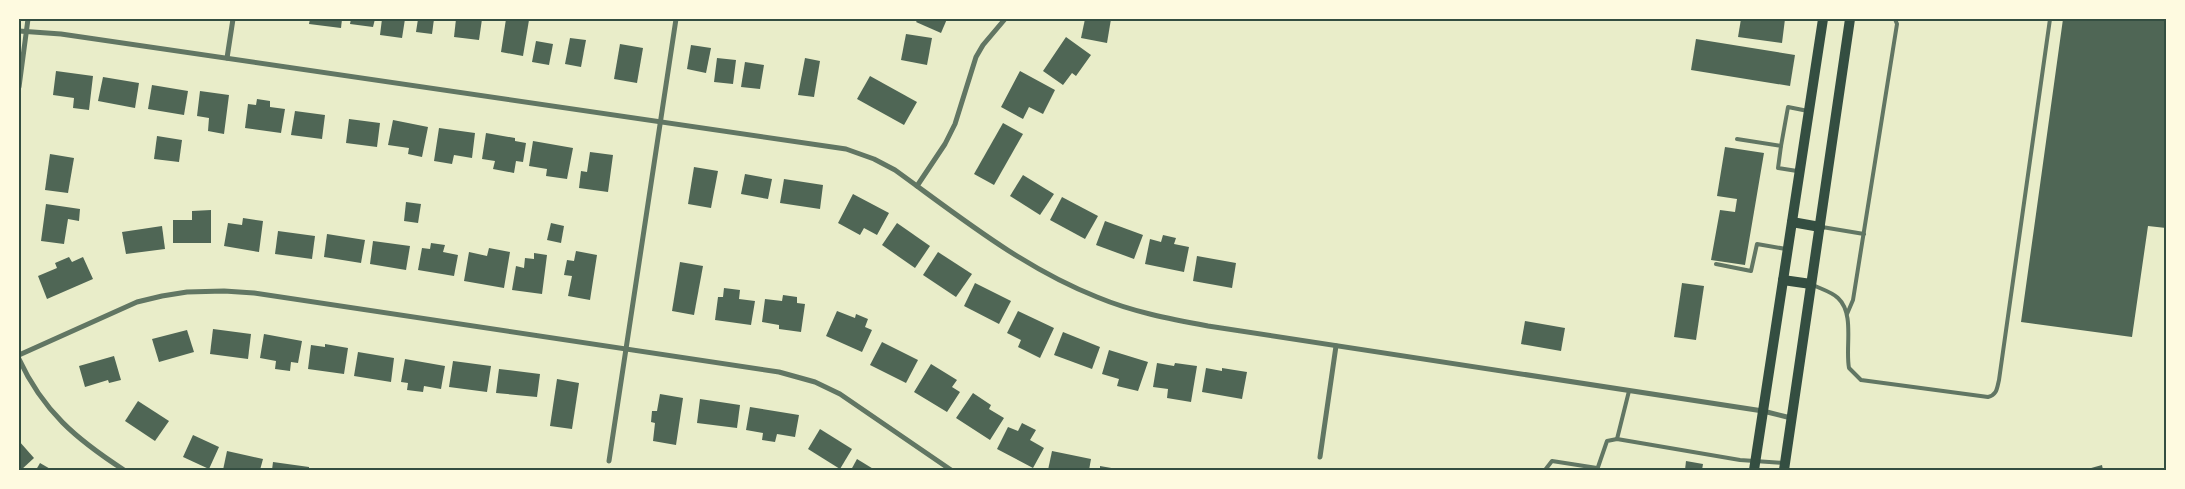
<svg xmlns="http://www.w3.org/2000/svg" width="2185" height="489" font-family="Merriweather,serif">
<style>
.building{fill:#4f6655}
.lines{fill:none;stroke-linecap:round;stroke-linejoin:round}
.service{stroke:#617663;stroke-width:4}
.minor{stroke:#617663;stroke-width:5}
.secondary{stroke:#344e41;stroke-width:10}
.neatline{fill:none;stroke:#344e41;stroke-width:2}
</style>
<rect width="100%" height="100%" fill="#e9edc9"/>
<g class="building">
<polygon points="310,19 342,19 341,28 309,24"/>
<polygon points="351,19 375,19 373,27 350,24"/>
<polygon points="382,19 405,19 402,38 380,35"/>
<polygon points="418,19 434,19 432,34 416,32"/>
<polygon points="456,19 482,19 479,40 454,37"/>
<polygon points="506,19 529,20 523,56 501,52"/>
<polygon points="918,19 947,19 941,33 916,22"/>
<polygon points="1085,19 1111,19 1107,43 1081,38"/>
<polygon points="1741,19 1785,19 1782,43 1738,37"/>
<polygon points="2063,19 2166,19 2166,228 2148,226 2132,337 2021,322"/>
<polygon points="906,34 932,38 927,65 901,60"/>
<polygon points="1066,37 1091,55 1076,76 1072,73 1063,85 1043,71"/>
<polygon points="570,38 586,40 581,67 565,64"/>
<polygon points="1696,39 1795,55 1790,86 1691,70"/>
<polygon points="536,41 553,44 549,65 532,62"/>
<polygon points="620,44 643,48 637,83 614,79"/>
<polygon points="691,45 711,48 706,73 687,69"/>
<polygon points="717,58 736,60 733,84 714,82"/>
<polygon points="805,58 820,61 814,97 798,95"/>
<polygon points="745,62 764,65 760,89 741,87"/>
<polygon points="56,71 93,76 89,110 73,108 74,98 53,95"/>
<polygon points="1020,71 1055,90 1043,114 1029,107 1023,119 1001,107"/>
<polygon points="870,76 917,102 904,125 857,99"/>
<polygon points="103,77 139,83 135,108 98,101"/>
<polygon points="152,85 188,91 184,115 148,109"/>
<polygon points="200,91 229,95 224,134 208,131 209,118 197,116"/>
<polygon points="257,99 270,101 270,107 285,109 281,133 245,128 248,104 256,105"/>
<polygon points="295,111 325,115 322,139 291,135"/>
<polygon points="349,119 380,123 377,147 346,143"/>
<polygon points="393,120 428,127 422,157 408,154 409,148 388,145"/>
<polygon points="1003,123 1023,134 994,185 974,174"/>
<polygon points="439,128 475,133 472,158 454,155 452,164 434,161"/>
<polygon points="486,133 515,138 515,141 526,143 523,162 516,161 514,173 493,169 495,161 482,159"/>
<polygon points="157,136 182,140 179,162 154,159"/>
<polygon points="533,141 573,148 567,179 546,176 547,169 529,166"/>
<polygon points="1725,147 1764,153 1745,265 1711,260 1720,210 1735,212 1737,199 1717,196"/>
<polygon points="590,152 613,155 608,192 579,188 581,171 587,172"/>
<polygon points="50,154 74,158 68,193 45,190"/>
<polygon points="694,167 718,171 711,208 688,204"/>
<polygon points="745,174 772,179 768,199 741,194"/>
<polygon points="1023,175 1054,194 1040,215 1010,196"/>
<polygon points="784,179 823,185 820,209 780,203"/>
<polygon points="853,194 889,213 877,235 864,228 860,235 838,223"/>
<polygon points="1062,197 1098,216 1085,239 1050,220"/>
<polygon points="406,202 421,204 418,223 404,221"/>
<polygon points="46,204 80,209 79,221 68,219 64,244 41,241"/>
<polygon points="211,210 211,243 173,243 173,220 192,220 192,211"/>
<polygon points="243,218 263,221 259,252 224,246 228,223 242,225"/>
<polygon points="1105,221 1143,235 1134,259 1096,245"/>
<polygon points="551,223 564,226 561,243 547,240"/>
<polygon points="897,223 930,246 915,268 882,245"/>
<polygon points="162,226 165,249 126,254 122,232"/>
<polygon points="278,231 315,236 312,259 275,254"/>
<polygon points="327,234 365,240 361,263 324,257"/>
<polygon points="1163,235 1176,238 1174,244 1189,247 1184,272 1145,264 1150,239 1161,242"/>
<polygon points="373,241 410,246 406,270 370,264"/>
<polygon points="431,243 445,245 443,252 458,255 454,276 418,270 422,248 430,249"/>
<polygon points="489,248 510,252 504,288 464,281 469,252 487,256"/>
<polygon points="576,251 597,255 590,300 568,296 572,276 564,275 567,260 574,261"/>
<polygon points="938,252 972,274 956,297 923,275"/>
<polygon points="534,253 547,255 542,294 512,290 516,266 524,268 525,258 534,259"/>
<polygon points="1197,256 1236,263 1232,288 1193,281"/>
<polygon points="69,257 72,262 83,257 93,279 47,299 38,276 57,268 55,263"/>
<polygon points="680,262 703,266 694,315 672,311"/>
<polygon points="975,283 1011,301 999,324 964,306"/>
<polygon points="1682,283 1704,286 1696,340 1674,337"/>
<polygon points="724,288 740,290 739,299 755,301 751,325 715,320 718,297 723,297"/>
<polygon points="783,295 797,297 797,303 805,304 801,332 779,329 779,325 762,322 765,299 782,301"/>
<polygon points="837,311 855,318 856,314 868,319 865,327 872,330 862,352 826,336"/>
<polygon points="1018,311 1054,328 1040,358 1018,347 1021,340 1007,333"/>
<polygon points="1525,321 1565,328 1561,351 1521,344"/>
<polygon points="213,329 251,334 248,359 210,354"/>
<polygon points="187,330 194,352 159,362 152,339"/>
<polygon points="1063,332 1100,347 1092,369 1054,355"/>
<polygon points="264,334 302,341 298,363 291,362 290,371 275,369 276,361 260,358"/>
<polygon points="882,342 918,360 906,383 870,365"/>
<polygon points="325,344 348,348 344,374 308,369 311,345 325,347"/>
<polygon points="1109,350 1148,362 1138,391 1117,386 1119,379 1102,374"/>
<polygon points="358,352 394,358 391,382 354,376"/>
<polygon points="114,356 121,380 109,383 108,380 85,387 79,366"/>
<polygon points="405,359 445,366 441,389 424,386 423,392 407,390 408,383 401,382"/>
<polygon points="453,361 491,366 487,392 449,387"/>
<polygon points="1157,363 1174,366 1175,363 1197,366 1191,402 1167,398 1168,389 1153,387"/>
<polygon points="931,364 957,380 952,387 960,392 947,412 914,392"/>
<polygon points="1206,368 1222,371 1222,368 1247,372 1242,399 1202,392"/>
<polygon points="499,369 540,374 537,397 496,393"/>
<polygon points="557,379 579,383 572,429 550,426"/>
<polygon points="973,393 991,405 989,409 1004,418 990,440 956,418"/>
<polygon points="660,394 683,398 676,445 653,441 655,423 651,422 652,411 657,411"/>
<polygon points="700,399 740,405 737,428 697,423"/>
<polygon points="138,401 169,421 155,441 125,421"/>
<polygon points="750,407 799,415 795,437 777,434 775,442 762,440 763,433 746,430"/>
<polygon points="1022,423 1036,430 1030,440 1044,448 1033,468 997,449 1008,427 1018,431"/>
<polygon points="820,429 852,449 840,469 808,449"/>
<polygon points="193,435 219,447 209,469 183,457"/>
<polygon points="19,441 34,458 21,470 19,470"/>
<polygon points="227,451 263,459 260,470 223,470"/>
<polygon points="1052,451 1091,459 1089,470 1048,470"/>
<polygon points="857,459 875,470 851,470"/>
<polygon points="1686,461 1703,464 1702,470 1685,470"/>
<polygon points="273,462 309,467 309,470 272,470"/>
<polygon points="40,463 52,470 36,470"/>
<polygon points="2102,465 2103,470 2084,470"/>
<polygon points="1100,466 1117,469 1116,470 1100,470"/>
</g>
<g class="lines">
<g class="service">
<polyline points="1737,139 1781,146 1778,168 1797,171"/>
<polyline points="1781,146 1788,107 1808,111"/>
<polyline points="1822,227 1864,234"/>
<polyline points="1716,264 1751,271 1757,244 1786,249"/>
<path d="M1813,285C1821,289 1832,292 1838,298C1855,314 1845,347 1849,368L1861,380L1988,397C1997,395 1997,388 1999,380L2050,19"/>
<polyline points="1847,314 1853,300 1897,24 1895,19"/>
<polyline points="1617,439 1629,391"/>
<polyline points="1545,470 1552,461 1597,468"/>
<polyline points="1597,470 1607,441 1617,439 1740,460 1784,463"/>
</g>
<g class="minor">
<path d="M19,31L61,34L846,149L874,159L895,170C960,217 1023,268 1097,297C1133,312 1170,319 1208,326L1763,411L1791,418"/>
<polyline points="227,58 233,19"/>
<polyline points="19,87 28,19"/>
<polyline points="917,186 945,144 955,124 976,57 983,45 1005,19"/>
<polyline points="19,355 137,302 162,296 187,292 224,291 254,293 779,372 815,382 840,394 951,470"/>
<path d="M19,359C43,411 76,439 124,470"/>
<polyline points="1320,457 1336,346"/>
<polyline points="609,461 676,19"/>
</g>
<g class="secondary">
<polyline points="1792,222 1820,227"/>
<polyline points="1783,280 1811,284"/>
<polyline points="1754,470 1823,19"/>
<polyline points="1784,470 1850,19"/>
</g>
</g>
<rect width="2185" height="489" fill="none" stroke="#fefae0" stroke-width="40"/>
<rect x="20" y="20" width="2145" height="449" class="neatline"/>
</svg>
